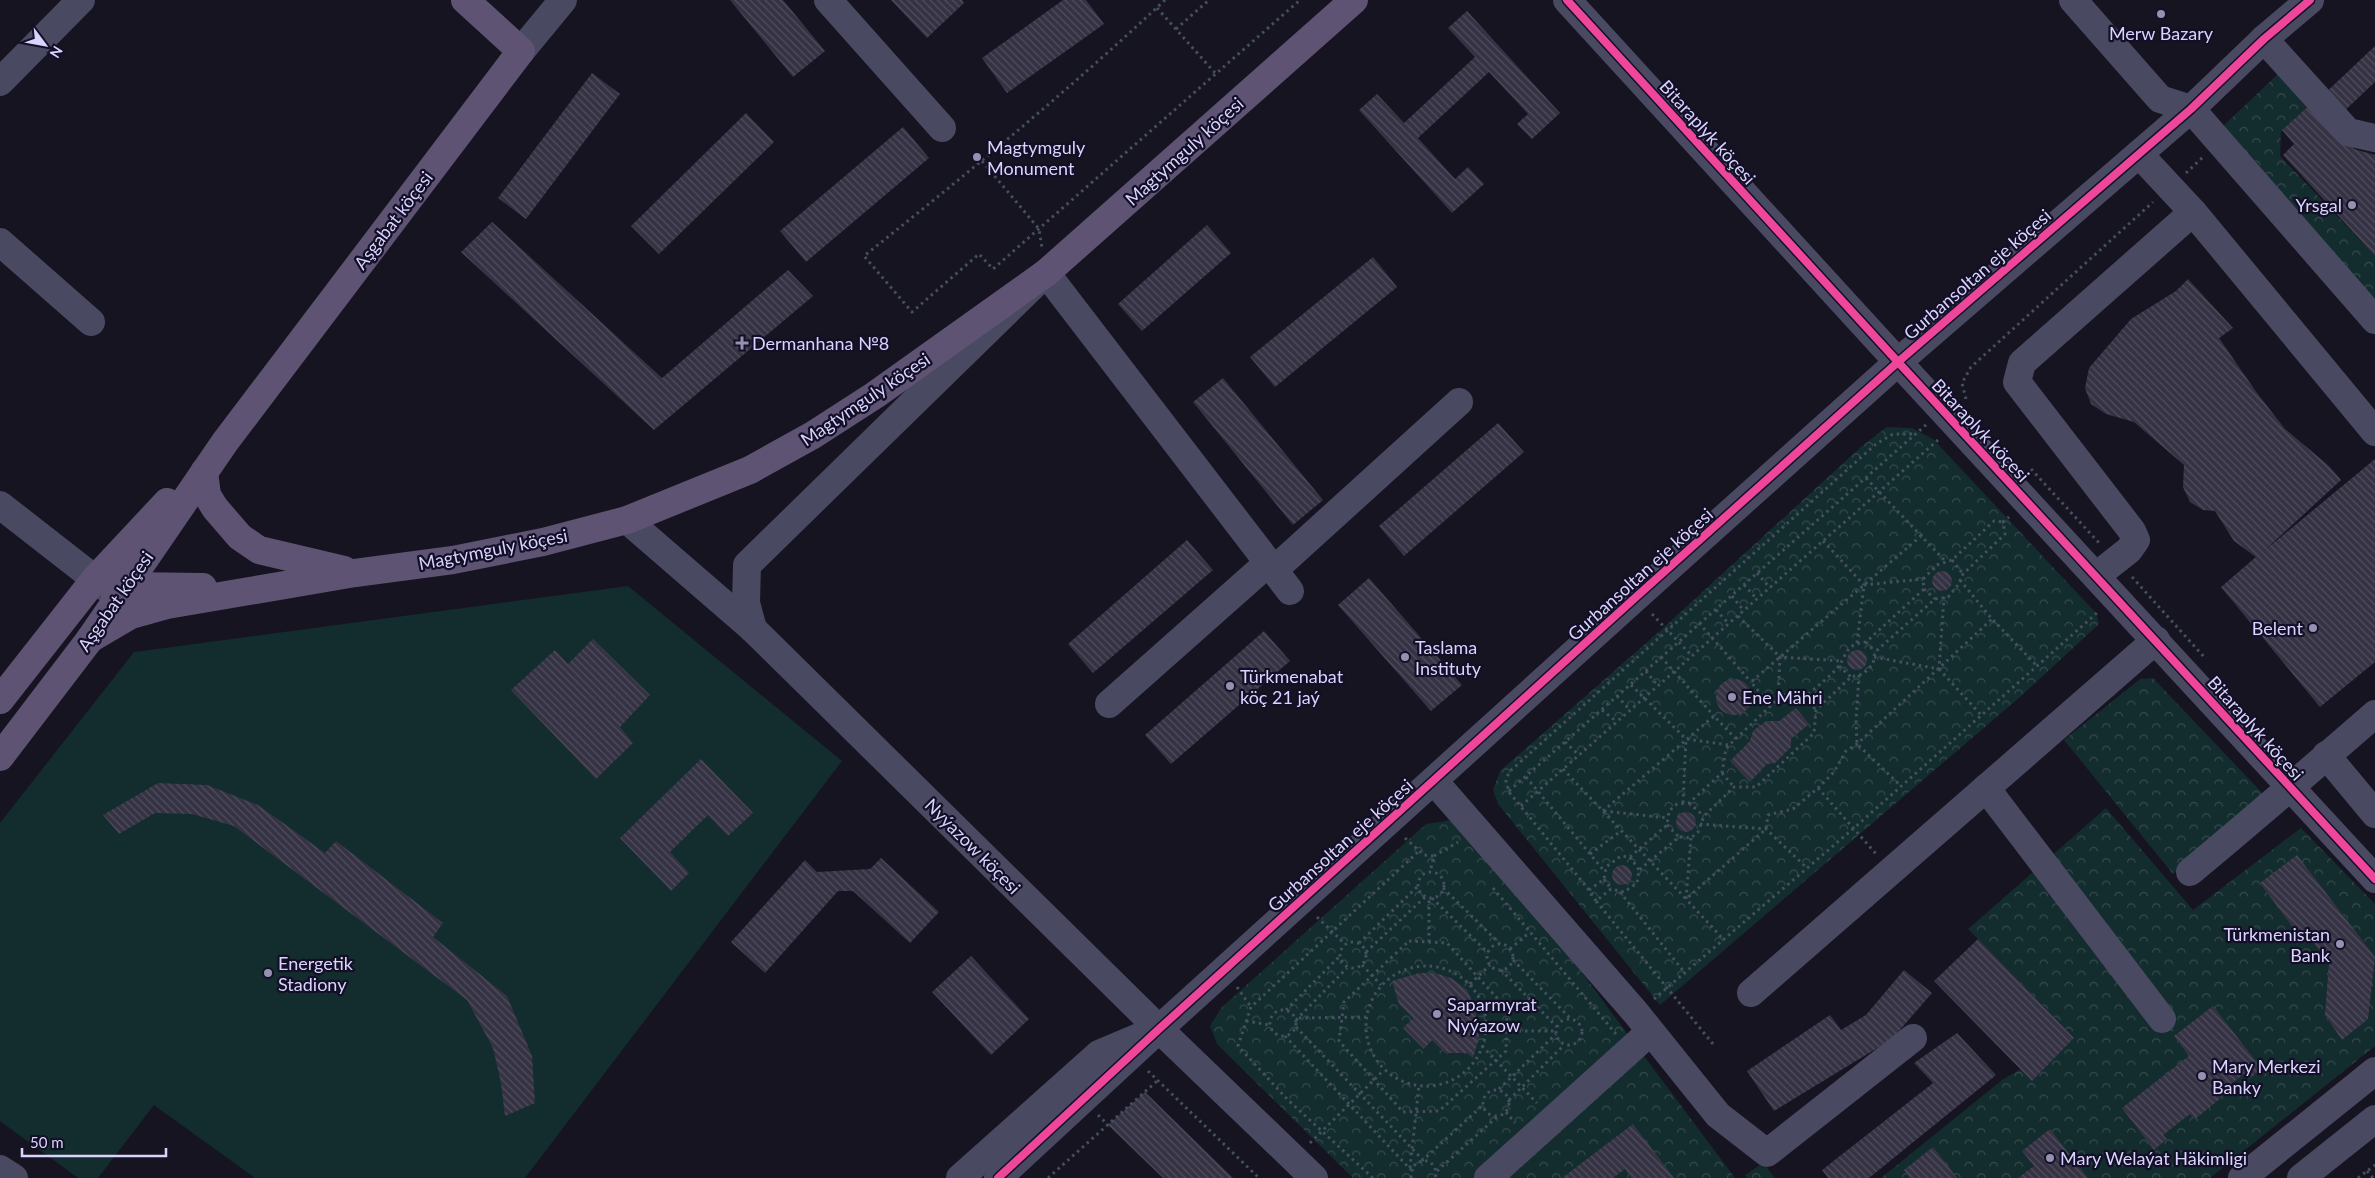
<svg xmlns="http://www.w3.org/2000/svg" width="2375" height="1178" font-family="Lato,sans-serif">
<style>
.park{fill:url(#park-crowns)}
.garden{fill:#132c2d}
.building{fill:url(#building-back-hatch)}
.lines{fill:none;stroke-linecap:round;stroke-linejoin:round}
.path{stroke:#44505f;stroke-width:3;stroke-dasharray:2.5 4;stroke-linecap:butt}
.minor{stroke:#4a4962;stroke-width:28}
.major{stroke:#5e5373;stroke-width:28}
.cycleway-casing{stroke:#130f26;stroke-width:11}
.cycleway{stroke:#ed469a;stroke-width:8}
.poi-dot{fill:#9591b1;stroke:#130f26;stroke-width:2}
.labels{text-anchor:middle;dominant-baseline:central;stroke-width:4.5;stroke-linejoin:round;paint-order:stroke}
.poi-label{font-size:18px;fill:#d9d4ff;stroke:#130f26;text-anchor:start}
.street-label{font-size:18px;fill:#d9d4ff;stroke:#130f26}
</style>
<defs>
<pattern id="park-crowns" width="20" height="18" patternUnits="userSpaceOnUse" patternTransform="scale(1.25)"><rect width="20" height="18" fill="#132c2d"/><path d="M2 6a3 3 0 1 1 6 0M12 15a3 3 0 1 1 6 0" fill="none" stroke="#354a4c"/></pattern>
<pattern id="building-back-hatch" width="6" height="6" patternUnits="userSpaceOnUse" patternTransform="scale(1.25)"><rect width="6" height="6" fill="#343243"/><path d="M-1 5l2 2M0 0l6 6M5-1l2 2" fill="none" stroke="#514f5f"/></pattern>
</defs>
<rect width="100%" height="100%" fill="#161421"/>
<g class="park">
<polygon points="2278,74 2307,108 2281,132 2280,156 2375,256 2375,307 2221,128"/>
<polygon points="1887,427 1912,428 1933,439 2096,613 2099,624 2020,697 1660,1005 1498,804 1493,790 1500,771 1661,630 1862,446"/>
<polygon points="2153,678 2266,797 2261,808 2173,874 2064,740 2140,679"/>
<polygon points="2106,808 2193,910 2301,828 2375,904 2375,1046 2210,1178 1881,1178 2002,1080 2074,1038 1968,929"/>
<polygon points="1452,820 1471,824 1735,1178 1353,1178 1217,1044 1210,1026 1222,1007 1426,824"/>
<polygon points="1763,1163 1775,1178 1747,1178 1745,1175"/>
</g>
<polygon class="garden" points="628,586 842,761 525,1178 255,1178 154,1105 98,1178 78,1178 0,1121 0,823 134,652"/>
<g class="building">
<polygon points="730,0 783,0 825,51 793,77"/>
<polygon points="891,0 962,0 964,3 927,38"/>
<polygon points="1063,0 1086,0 1104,24 1007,93 982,58"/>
<polygon points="1467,11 1560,113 1532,139 1517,124 1528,114 1489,72 1418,138 1455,179 1468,167 1484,184 1452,213 1359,110 1377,94 1404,123 1475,57 1448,28"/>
<polygon points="2375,46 2375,82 2340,115 2322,96"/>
<polygon points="592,73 620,94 526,219 498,198"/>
<polygon points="2312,103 2354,149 2375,155 2375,256 2283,155 2294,144 2282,130"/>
<polygon points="746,113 774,142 659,254 631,226"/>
<polygon points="903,127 929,158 806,262 780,231"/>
<polygon points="492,222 662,378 788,270 813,296 654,430 461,252"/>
<polygon points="1207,225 1231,253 1142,331 1118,304"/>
<polygon points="1373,257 1397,287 1275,387 1250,357"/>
<polygon points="2188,279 2233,328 2219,338 2257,393 2285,429 2329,466 2341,480 2265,550 2375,459 2375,662 2320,707 2221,587 2256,557 2234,541 2215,511 2203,510 2190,502 2183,487 2184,465 2134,422 2106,414 2091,404 2085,388 2089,368 2131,319 2176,291"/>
<polygon points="1223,378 1323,500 1293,525 1193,402"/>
<polygon points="1498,423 1524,452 1404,556 1379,526"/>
<polygon points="1187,540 1213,570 1093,673 1068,644"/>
<circle cx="1942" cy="581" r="10"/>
<polygon points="1369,578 1462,685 1431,711 1338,605"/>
<polygon points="1264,631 1290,661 1171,764 1145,735"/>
<polygon points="593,639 650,695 620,727 633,743 596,779 511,690 555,650 568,664"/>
<circle cx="1857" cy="660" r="10"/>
<circle cx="1734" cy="697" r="18"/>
<polygon points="1796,708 1809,724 1791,739 1791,747 1775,763 1767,764 1750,782 1730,761 1750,741 1753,731 1766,721 1779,721"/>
<polygon points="701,759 753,813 728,836 708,815 670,852 689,873 671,891 620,838"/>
<polygon points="158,783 207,785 258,805 325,853 336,841 443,923 433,937 507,996 532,1056 535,1103 505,1116 501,1083 493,1048 467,1000 234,826 192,814 155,813 119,834 103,815"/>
<circle cx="1686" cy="822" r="10"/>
<polygon points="2297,855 2375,957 2368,1019 2342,1040 2325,1015 2329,963 2304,931 2294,929 2260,883"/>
<polygon points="881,858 939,912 910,943 853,891 838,891 765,973 731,942 805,860 817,872 870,869"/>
<circle cx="1622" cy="875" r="10"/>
<polygon points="1978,939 2074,1038 2032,1081 1934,981"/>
<polygon points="971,956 1029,1019 991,1055 932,992"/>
<polygon points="1904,970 1932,993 1892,1039 1774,1111 1747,1071 1830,1015 1841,1030 1866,1015"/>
<polygon points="1419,973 1435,973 1451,978 1467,990 1475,1007 1479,1037 1473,1058 1467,1053 1445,1053 1432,1040 1424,1049 1403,1028 1413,1018 1399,1004 1392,981"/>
<polygon points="2213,1006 2262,1069 2249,1079 2245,1073 2218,1094 2221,1098 2195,1119 2190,1114 2163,1135 2167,1139 2154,1150 2122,1108 2189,1056 2174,1036"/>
<polygon points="1957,1033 1996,1075 1869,1178 1828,1178 1822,1170 1933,1083 1914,1063"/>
<polygon points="1145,1092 1233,1178 1163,1178 1108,1125"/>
<polygon points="1633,1124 1674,1178 1631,1178 1625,1169 1613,1178 1562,1178"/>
<polygon points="2050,1129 2088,1178 2018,1178 2034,1166 2022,1151"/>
<polygon points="1933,1147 1957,1178 1910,1178 1904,1170"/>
</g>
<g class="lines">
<g class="path">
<path d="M1165,0C1069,90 967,174 864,256L912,312L979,254L993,269L1300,0"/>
<polyline points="1157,8 1216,74"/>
<polyline points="1176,29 1209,0"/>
<polyline points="982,161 1039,229 1042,248"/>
<polyline points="2186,173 2203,157"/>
<polyline points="1966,399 1962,383 1971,367 2153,202"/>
<polyline points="2031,469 2100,544"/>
<polyline points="1866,478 1946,562"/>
<polyline points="1823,541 1864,585"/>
<polyline points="1952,560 1963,574"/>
<polyline points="1757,573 1770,588"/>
<polyline points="2132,577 2205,658"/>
<polyline points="1960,580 1992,619 2037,666"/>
<polyline points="1744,585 1757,599"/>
<polyline points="1924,589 1935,599"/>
<polyline points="1732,596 1744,611"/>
<polyline points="1716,610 1729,624"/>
<polyline points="1652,614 1692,656"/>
<polyline points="1738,616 1780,657"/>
<polyline points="1699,623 1751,682"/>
<polyline points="1866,642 1875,652"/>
<polyline points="1857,643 1864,585 1923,579"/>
<polyline points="1661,657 1714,716"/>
<polyline points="1874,657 1939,669 1944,597"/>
<polyline points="1839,666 1851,677"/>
<polyline points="1939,669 1982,716"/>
<polyline points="1646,671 1658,686"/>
<polyline points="1859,675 1856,720 1857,744 1901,786"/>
<polyline points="1631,685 1686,739"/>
<polyline points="1617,696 1630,710"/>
<polyline points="1805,697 1816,710"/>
<polyline points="1778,698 1780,657 1841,661"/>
<polyline points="1771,706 1751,682 1921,536"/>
<polyline points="1602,710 1617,722"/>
<polyline points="1565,742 1579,755"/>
<polyline points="1563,769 1686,899 1766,829 1768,815 1793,809 1818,788 1834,772 1846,751 1857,744 1992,619"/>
<polyline points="1722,773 1734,787"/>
<polyline points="1526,777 1605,872"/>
<polyline points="1818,788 1877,855"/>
<polyline points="1509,791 1927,424"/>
<polyline points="1683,803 1686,739 1729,745"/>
<polyline points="1689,803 1704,816"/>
<polyline points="1521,806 1938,440"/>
<polyline points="1603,811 1714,716 1736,739"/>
<polyline points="1604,811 1668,818"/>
<polyline points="1700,824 1766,829 1807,868"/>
<polyline points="1667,825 1679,837"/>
<polyline points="1405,838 1424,855 1434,856 1430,872"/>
<polyline points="1691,838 1686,899 1724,940"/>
<polyline points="1590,854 1621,831"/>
<polyline points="1434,856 1458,842"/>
<polyline points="1630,857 1639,870"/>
<circle cx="1431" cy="885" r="13"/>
<polyline points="1604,879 1611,889"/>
<polyline points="1443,888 1500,944"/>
<polyline points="1493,888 1616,1034"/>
<polyline points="1589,890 1509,792 1506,781 1509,772 1876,444 1893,434 1916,434"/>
<polyline points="1620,892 1685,973"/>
<polyline points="1432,898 1488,953"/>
<path d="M1596,901L1589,890L1604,879L1606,867L1621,856L1630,857L1667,825L1669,811L1677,804L1689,803L1722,773L1726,748L1778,699L1783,695L1805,697C1816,687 1829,678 1838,667C1848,654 1845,644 1866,642L1924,589L1923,579L1937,565L1952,560L1994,521L2003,522"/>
<polyline points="1317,917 1345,944"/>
<polygon points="1409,941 1447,943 1507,1009 1506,1051 1439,1111 1403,1112 1339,1041 1344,1002"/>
<circle cx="1353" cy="955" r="13"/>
<polyline points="1429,942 1429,898"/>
<polyline points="1359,943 1417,887"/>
<circle cx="1500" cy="957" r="13"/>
<polyline points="1510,949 1530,932"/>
<polyline points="1366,952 1425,897"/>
<polyline points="1513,960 1570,1018"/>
<polyline points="1362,965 1381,985"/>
<circle cx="1426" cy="1026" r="60"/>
<polyline points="1501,970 1557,1027"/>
<polyline points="1470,984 1490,965"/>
<polyline points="1237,987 1251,1007"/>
<polyline points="1654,999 1854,828 2098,612"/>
<circle cx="1283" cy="1023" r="13"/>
<polyline points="1286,1010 1339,957"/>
<polyline points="1299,1018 1366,1017"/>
<circle cx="1569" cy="1032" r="13"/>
<polyline points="1296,1020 1347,968"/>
<polyline points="1246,1021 1270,1025"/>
<polyline points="1296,1027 1423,1160 1483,1105"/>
<polyline points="1486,1031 1556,1031"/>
<polyline points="1285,1036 1411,1170"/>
<polyline points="1713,1044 1596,901 1611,889 1624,892 1637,883 1639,870 1679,837 1691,838 1698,832 1704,816 1734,787 1756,787 1814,733 1816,710 1851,677 1863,674 1873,664 1875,652 1935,599 1948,597 1958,585 1963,574 2005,534 2003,522 2009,517"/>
<polyline points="1482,1046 1537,1103"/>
<polyline points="1148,1071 1259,1178"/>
<polyline points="1499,1089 1556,1034"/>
<circle cx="1496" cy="1103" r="13"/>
<polyline points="1509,1100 1564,1045"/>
<polyline points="1506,1112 1515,1123"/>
<polyline points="1098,1115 1108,1125"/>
<polyline points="1310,1143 1384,1070"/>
<polyline points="1410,1168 1419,1085"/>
<polyline points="1437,1171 1498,1116"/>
<polyline points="2367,1171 2373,1178"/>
<polyline points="1048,1178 1157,1081"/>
<polyline points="1373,1178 1288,1100 1238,1046 1251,1007 1419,851"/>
<polyline points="1411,1178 1413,1166 1423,1160 1430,1162 1435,1167 1436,1178"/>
<polyline points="2358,1178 2375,1165"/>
</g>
<g class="minor">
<polyline points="828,0 942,128"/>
<polyline points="1567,0 1898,362 2375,879"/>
<polyline points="2073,0 2160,99 2191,109 2375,320"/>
<polyline points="2264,39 2348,132 2375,138"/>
<polyline points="521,51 563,0"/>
<polyline points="0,82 81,0"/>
<polyline points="2139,154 2193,212 2375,432"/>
<polyline points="0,242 91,322"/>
<polyline points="0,505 109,590"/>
<polyline points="627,520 753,629 1159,1029 1314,1178"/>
<polyline points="1274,570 1459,402"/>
<polyline points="2096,576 2129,550 2136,540 2132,531 2017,382 2022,363 2193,212"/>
<polyline points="753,629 746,603 747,565 1046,273 1290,591"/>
<polyline points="1109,704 1268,563"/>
<polyline points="2326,755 2375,814"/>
<polyline points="1434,781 1636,1013 1718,1115 1767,1153 1913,1038"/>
<polyline points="1986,788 2162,1019"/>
<path d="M2190,872C2253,820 2314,767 2375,714"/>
<polyline points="1751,993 2156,640"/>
<polyline points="0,1169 14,1178"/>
<polyline points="960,1178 1099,1054 1144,1035"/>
<polyline points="998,1178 1159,1029 1636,597 1898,362 2191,109 2264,39 2310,0"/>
<polyline points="1488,1178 1650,1032"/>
<polyline points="2242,1178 2375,1071"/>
<polyline points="2301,1178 2375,1119"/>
</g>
<g class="major">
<polyline points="204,472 207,495 215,508 240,537 259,550 344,570"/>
<polyline points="113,589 126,586 203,587"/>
<polyline points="90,639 131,615 167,605 355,573 453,560 543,542 627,520 750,470 813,435 875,395 1046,273 1354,0"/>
<polyline points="0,700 95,579 167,502"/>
<polyline points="0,757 90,639 225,442 521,51 465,0"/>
</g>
<g class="cycleway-casing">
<g id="cycleway">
<polyline points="1567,0 1898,362 2375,879"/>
<polyline points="998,1178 1159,1029 1636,597 1898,362 2191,109 2264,39 2310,0"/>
</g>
</g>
<use href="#cycleway" class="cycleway"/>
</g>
<g class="poi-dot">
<circle cx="2161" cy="14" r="5"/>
<circle cx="977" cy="157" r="5"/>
<circle cx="2352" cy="205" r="5"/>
<path d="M739.5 335.5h5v5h5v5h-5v5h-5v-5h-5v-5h5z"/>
<circle cx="2313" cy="628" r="5"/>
<circle cx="1405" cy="657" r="5"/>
<circle cx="1230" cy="686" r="5"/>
<circle cx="1732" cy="697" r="5"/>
<circle cx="2340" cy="944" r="5"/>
<circle cx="268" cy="973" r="5"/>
<circle cx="1437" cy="1014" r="5"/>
<circle cx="2202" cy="1076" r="5"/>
<circle cx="2050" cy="1158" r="5"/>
</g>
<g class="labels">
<g class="poi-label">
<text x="2161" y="33" text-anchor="middle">Merw Bazary</text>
<text x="987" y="147">Magtymguly<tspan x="987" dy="21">Monument</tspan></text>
<text x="2342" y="205" text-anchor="end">Yrsgal</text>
<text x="752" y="343">Dermanhana №8</text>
<text x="2303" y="628" text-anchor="end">Belent</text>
<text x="1415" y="647">Taslama<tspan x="1415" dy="21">Instituty</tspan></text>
<text x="1240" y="676">Türkmenabat<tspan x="1240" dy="21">köç 21 jaý</tspan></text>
<text x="1742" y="697">Ene Mähri</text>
<text x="2330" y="934" text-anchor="end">Türkmenistan<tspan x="2330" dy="21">Bank</tspan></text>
<text x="278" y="963">Energetik<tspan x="278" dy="21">Stadiony</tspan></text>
<text x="1447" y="1004">Saparmyrat<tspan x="1447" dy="21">Nyýazow</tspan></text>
<text x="2212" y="1066">Mary Merkezi<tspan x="2212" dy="21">Banky</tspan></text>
<text x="2060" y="1158">Mary Welaýat Häkimligi</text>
</g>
<g class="street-label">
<text transform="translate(1708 132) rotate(48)">Bitaraplyk köçesi</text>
<text transform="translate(1184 151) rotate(-42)">Magtymguly köçesi</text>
<text transform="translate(393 220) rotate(-53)">Aşgabat köçesi</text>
<text transform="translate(1977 274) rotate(-41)">Gurbansoltan eje köçesi</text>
<text transform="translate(865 399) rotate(-34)">Magtymguly köçesi</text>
<text transform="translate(1981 430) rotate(47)">Bitaraplyk köçesi</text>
<text transform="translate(493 549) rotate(-11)">Magtymguly köçesi</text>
<text transform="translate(1640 574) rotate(-42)">Gurbansoltan eje köçesi</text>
<text transform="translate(115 601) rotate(-55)">Aşgabat köçesi</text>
<text transform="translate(2256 728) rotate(48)">Bitaraplyk köçesi</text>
<text transform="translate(1340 845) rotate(-42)">Gurbansoltan eje köçesi</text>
<text transform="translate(973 846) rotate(45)">Nyýazow köçesi</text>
</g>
</g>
<g transform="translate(45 45) rotate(122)" stroke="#130f26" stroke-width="4" paint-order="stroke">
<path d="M0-4L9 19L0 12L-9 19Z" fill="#d9d4ff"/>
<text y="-8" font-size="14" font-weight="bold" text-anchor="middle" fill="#d9d4ff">N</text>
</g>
<path d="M22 1148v8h144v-8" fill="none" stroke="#d9d4ff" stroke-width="2.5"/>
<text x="30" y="1148" font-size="15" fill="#d9d4ff" stroke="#130f26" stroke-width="4" paint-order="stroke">50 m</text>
</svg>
